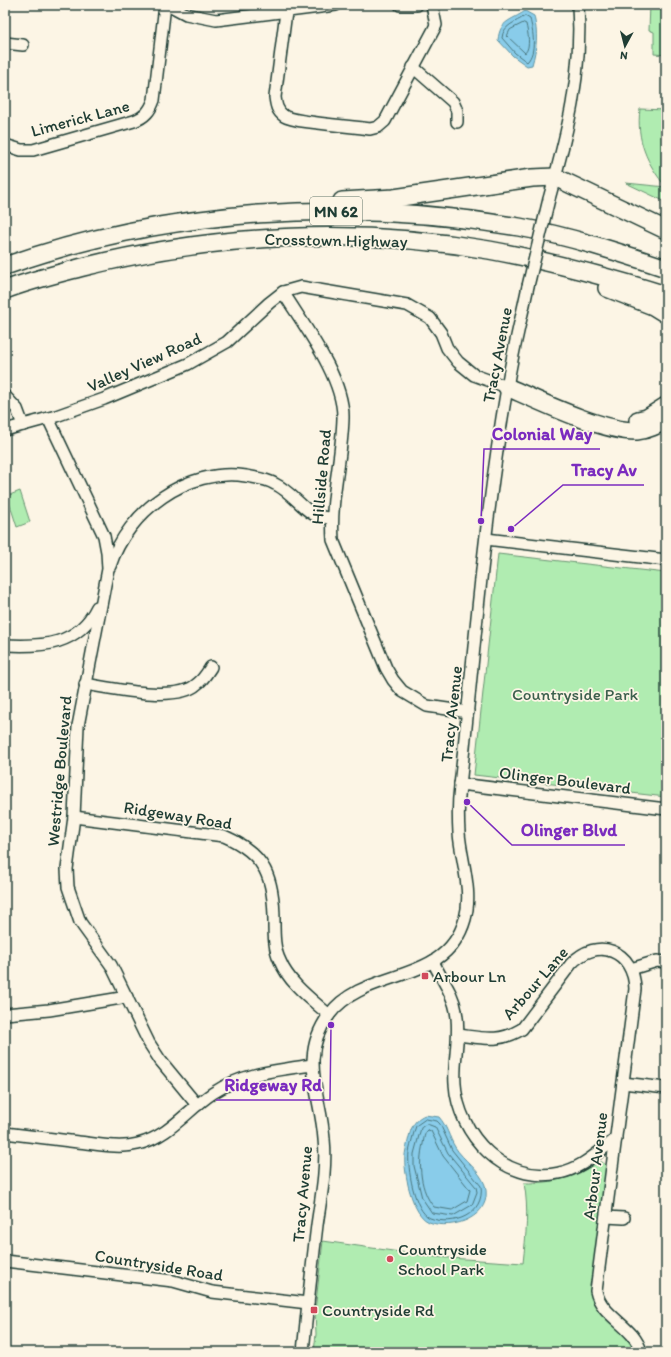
<svg xmlns="http://www.w3.org/2000/svg" width="671" height="1357" font-family="Itim,sans-serif">
<style>
.green{fill:#b0ecb1;stroke:#689472}
.water{fill:#89ccea;stroke:#5f93a1}
.lines{fill:none;stroke-linecap:round;stroke-linejoin:round}
.shore{stroke:#49767d;stroke-width:1}
.minor-casing{stroke:#1f3d34;stroke-width:14}
.highway-casing{stroke:#1f3d34;stroke-width:20}
.minor{stroke:#fcf5e5;stroke-width:11}
.highway{stroke:#fcf5e5;stroke-width:17}
.minor-bridge-casing{stroke:#1f3d34;stroke-width:14;stroke-linecap:butt}
.minor-bridge{stroke:#fcf5e5;stroke-width:11}
.poi-dot{fill:#d1495b;stroke:#fcf5e5;stroke-width:1.5}
.labels{text-anchor:middle;dominant-baseline:central;stroke-width:3.5;stroke-linejoin:round;paint-order:stroke}
.shield{fill:#fcf5e5;stroke:#617469;stroke-width:1}
.shield-label{font-size:16px;font-weight:bold;fill:#1f3d34}
.street-label{font-size:17px;fill:#1f3d34;stroke:#fcf5e5}
.park-label{font-size:17px;fill:#3c604d;stroke:#fcf5e5}
.poi-label{font-size:17px;fill:#1f3d34;stroke:#fcf5e5;text-anchor:start}
.leader{fill:none;stroke:#7b2cbf;stroke-width:1.5}
.callout-dot{fill:#7b2cbf;stroke:#fcf5e5;stroke-width:1.5}
.callout-label{font-size:18px;text-anchor:middle;font-weight:bold;fill:#7b2cbf;stroke:#fcf5e5;stroke-width:3.5;stroke-linejoin:round;paint-order:stroke}
</style>
<rect width="100%" height="100%" fill="#fcf5e5"/>
<filter id="ink" filterUnits="userSpaceOnUse"><feTurbulence type="fractalNoise" baseFrequency=".025" numOctaves="2"/><feDisplacementMap in="SourceGraphic" scale="8" xChannelSelector="R" yChannelSelector="G"/><feConvolveMatrix kernelMatrix="1 2 1 2 8 2 1 2 1" color-interpolation-filters="sRGB"/></filter>
<g filter="url(#ink)">
<g class="green">
<polygon points="650,5 666,5 666,55 654,54 654,32 649,30"/>
<path d="M640,109L666,110V202L626,183L666,187C647,164 636,140 640,109Z"/>
<polygon points="20,491 30,522 17,527 7,496"/>
<polygon points="498,554 666,573 666,797 474,775"/>
<path d="M598,1162H602L607,1166L591,1290C596,1319 624,1327 636,1352H314L316,1334L315,1311L323,1241L435,1257L523,1263C526,1235 529,1210 524,1183C554,1183 573,1178 598,1162Z"/>
</g>
<g class="water">
<path d="M525,11L534,16C538,34 537,47 532,65L527,66L513,56L498,40C500,20 511,21 525,11Z"/>
<path d="M425,1115L439,1117C447,1126 449,1137 455,1147C463,1160 480,1170 485,1185C494,1217 452,1231 429,1222C417,1217 411,1197 408,1185C406,1174 403,1161 406,1149C410,1135 410,1121 425,1115Z"/>
</g>
<g class="lines">
<g class="shore">
<path d="M525,16L530,19C533,31 537,52 527,62L515,53L502,38C503,25 515,23 525,16Z"/>
<path d="M524,23L526,24C528,33 531,47 525,53L507,36L510,30Z"/>
<path d="M426,1119L437,1121L440,1124L452,1150L481,1186C485,1214 454,1227 430,1218C414,1211 407,1167 409,1152C411,1144 413,1134 416,1126Z"/>
<polygon points="427,1124 435,1127 448,1153 476,1187 477,1192 472,1205 453,1216 432,1213 422,1198 414,1166 414,1154 421,1128"/>
<path d="M428,1130L431,1131L443,1156L470,1190L467,1201L452,1210L434,1207C420,1191 418,1164 423,1144C424,1139 424,1133 428,1130Z"/>
</g>
<g class="minor-casing">
<g id="minor">
<polyline points="169,5 186,14 216,20 336,5"/>
<polyline points="400,5 417,5"/>
<path d="M286,12L275,97C276,105 277,111 284,116C295,123 353,126 370,129L378,127L385,121L433,31L436,25L432,5"/>
<polyline points="5,43 23,45"/>
<polyline points="413,67 453,102 457,111 457,122"/>
<path d="M5,145L21,150H33L134,121C145,117 150,111 154,100L165,5"/>
<path d="M549,199C567,134 583,74 578,5"/>
<path d="M283,292C304,326 344,378 343,418C342,459 330,498 333,540L386,668L393,680L402,691L427,706L468,712"/>
<polyline points="5,396 17,409 23,425"/>
<polyline points="48,418 104,536 107,552 108,569 78,726 74,817 67,869 68,887 80,922 111,965 149,1043 160,1060 197,1105"/>
<polyline points="5,430 56,416 104,399 188,364 227,342 269,303 283,292 301,287 407,305 430,318 441,333 447,348 458,362 474,375 507,387"/>
<polyline points="486,539 666,560"/>
<path d="M110,566C128,511 187,467 246,476C256,478 267,479 275,484C290,491 300,506 313,514C318,517 326,517 331,519"/>
<path d="M5,645C42,647 78,646 97,607"/>
<path d="M85,684C111,688 177,703 197,684C203,680 207,673 211,667"/>
<polyline points="460,784 666,809"/>
<path d="M74,817L224,836C266,854 274,879 274,921C274,935 274,949 280,961C289,983 311,999 329,1015"/>
<path d="M433,961C440,978 453,992 456,1011C461,1035 453,1059 455,1084C458,1135 505,1185 559,1173C581,1169 598,1152 616,1139"/>
<polyline points="631,969 657,961 666,962"/>
<polyline points="5,1014 49,1010 127,997"/>
<path d="M458,1035C483,1038 499,1043 522,1029L571,964C597,936 634,950 635,989L596,1291C601,1317 635,1326 641,1352"/>
<polyline points="623,1083 666,1088"/>
<path d="M5,1133C29,1136 53,1139 78,1142C97,1144 119,1149 138,1144C170,1136 187,1110 213,1093C243,1073 278,1070 312,1065"/>
<polyline points="606,1217 624,1218"/>
<polyline points="5,1261 173,1281 212,1292 308,1303"/>
<path d="M303,1352C307,1310 312,1267 317,1225C321,1197 327,1168 324,1139C321,1094 298,1057 329,1015C365,966 446,987 465,919C473,891 461,860 459,833C458,817 458,802 460,786C474,654 484,520 507,388C512,354 521,320 528,286"/>
</g>
</g>
<g class="highway-casing">
<g id="highway">
<polyline points="342,201 394,198 532,178 555,177 666,230"/>
<path d="M5,266C168,208 349,198 519,227C569,236 618,252 666,268"/>
<polyline points="607,288 653,306 666,314"/>
<path d="M5,290C31,280 57,274 83,267C215,234 355,227 489,250C549,261 608,277 666,295"/>
<path d="M507,387C539,401 603,432 637,431C648,430 657,425 666,420"/>
<polyline points="638,420 647,418 666,406"/>
</g>
</g>
<use href="#minor" class="minor"/>
<use href="#highway" class="highway"/>
<g class="minor-bridge-casing">
<polyline id="minor-bridge" points="528,286 549,199"/>
</g>
<use href="#minor-bridge" class="minor-bridge"/>
</g>
</g>
<g class="poi-dot">
<rect x="421" y="972" width="8" height="8" rx="2"/>
<circle cx="390" cy="1259" r="4"/>
<rect x="310" y="1306" width="8" height="8" rx="2"/>
</g>
<g class="labels">
<rect class="shield" x="310" y="197" width="52" height="28" rx="3"/>
<g class="shield-label">
<text x="336" y="211">MN 62</text>
</g>
<g class="street-label">
<text transform="translate(80 118) rotate(-15)">Limerick Lane</text>
<text transform="translate(336 240) rotate(1)">Crosstown Highway</text>
<text transform="translate(497 355) rotate(-79)">Tracy Avenue</text>
<text transform="translate(144 362) rotate(-24)">Valley View Road</text>
<text transform="translate(321 477) rotate(-85)">Hillside Road</text>
<text transform="translate(451 714) rotate(-84)">Tracy Avenue</text>
<text transform="translate(59 771) rotate(-85)">Westridge Boulevard</text>
<text transform="translate(565 780) rotate(7)">Olinger Boulevard</text>
<text transform="translate(178 815) rotate(9)">Ridgeway Road</text>
<text transform="translate(535 983) rotate(-49)">Arbour Lane</text>
<text transform="translate(595 1166) rotate(-83)">Arbour Avenue</text>
<text transform="translate(302 1194) rotate(-85)">Tracy Avenue</text>
<text transform="translate(159 1265) rotate(9)">Countryside Road</text>
</g>
<g class="park-label">
<text x="575" y="694">Countryside Park</text>
</g>
<g class="poi-label">
<text x="433" y="976">Arbour Ln</text>
<text x="398" y="1249">Countryside<tspan x="398" dy="20">School Park</tspan></text>
<text x="322" y="1310">Countryside Rd</text>
</g>
</g>
<path class="leader" d="M481 521L484 449H600M511 529L563 485H644M467 802L512 845H625M331 1025L330 1100H216"/>
<g class="callout-dot">
<circle cx="481" cy="521" r="4"/>
<circle cx="511" cy="529" r="4"/>
<circle cx="467" cy="802" r="4"/>
<circle cx="331" cy="1025" r="4"/>
</g>
<g class="callout-label">
<text x="542" y="440">Colonial Way</text>
<text x="604" y="476">Tracy Av</text>
<text x="569" y="836">Olinger Blvd</text>
<text x="273" y="1091">Ridgeway Rd</text>
</g>
<rect width="671" height="1357" fill="none" stroke="#fcf5e5" stroke-width="20"/>
<rect x="10" y="10" width="651" height="1337" fill="none" stroke="#1f3d34" stroke-width="1.5" filter="url(#ink)"/>
<g transform="translate(625 46) rotate(187)" stroke="#fcf5e5" stroke-width="3" paint-order="stroke">
<path d="M0-3L7 15L0 10L-7 15Z" fill="#1f3d34"/>
<text y="-6" font-size="11" font-weight="bold" text-anchor="middle" fill="#1f3d34">N</text>
</g>
</svg>
